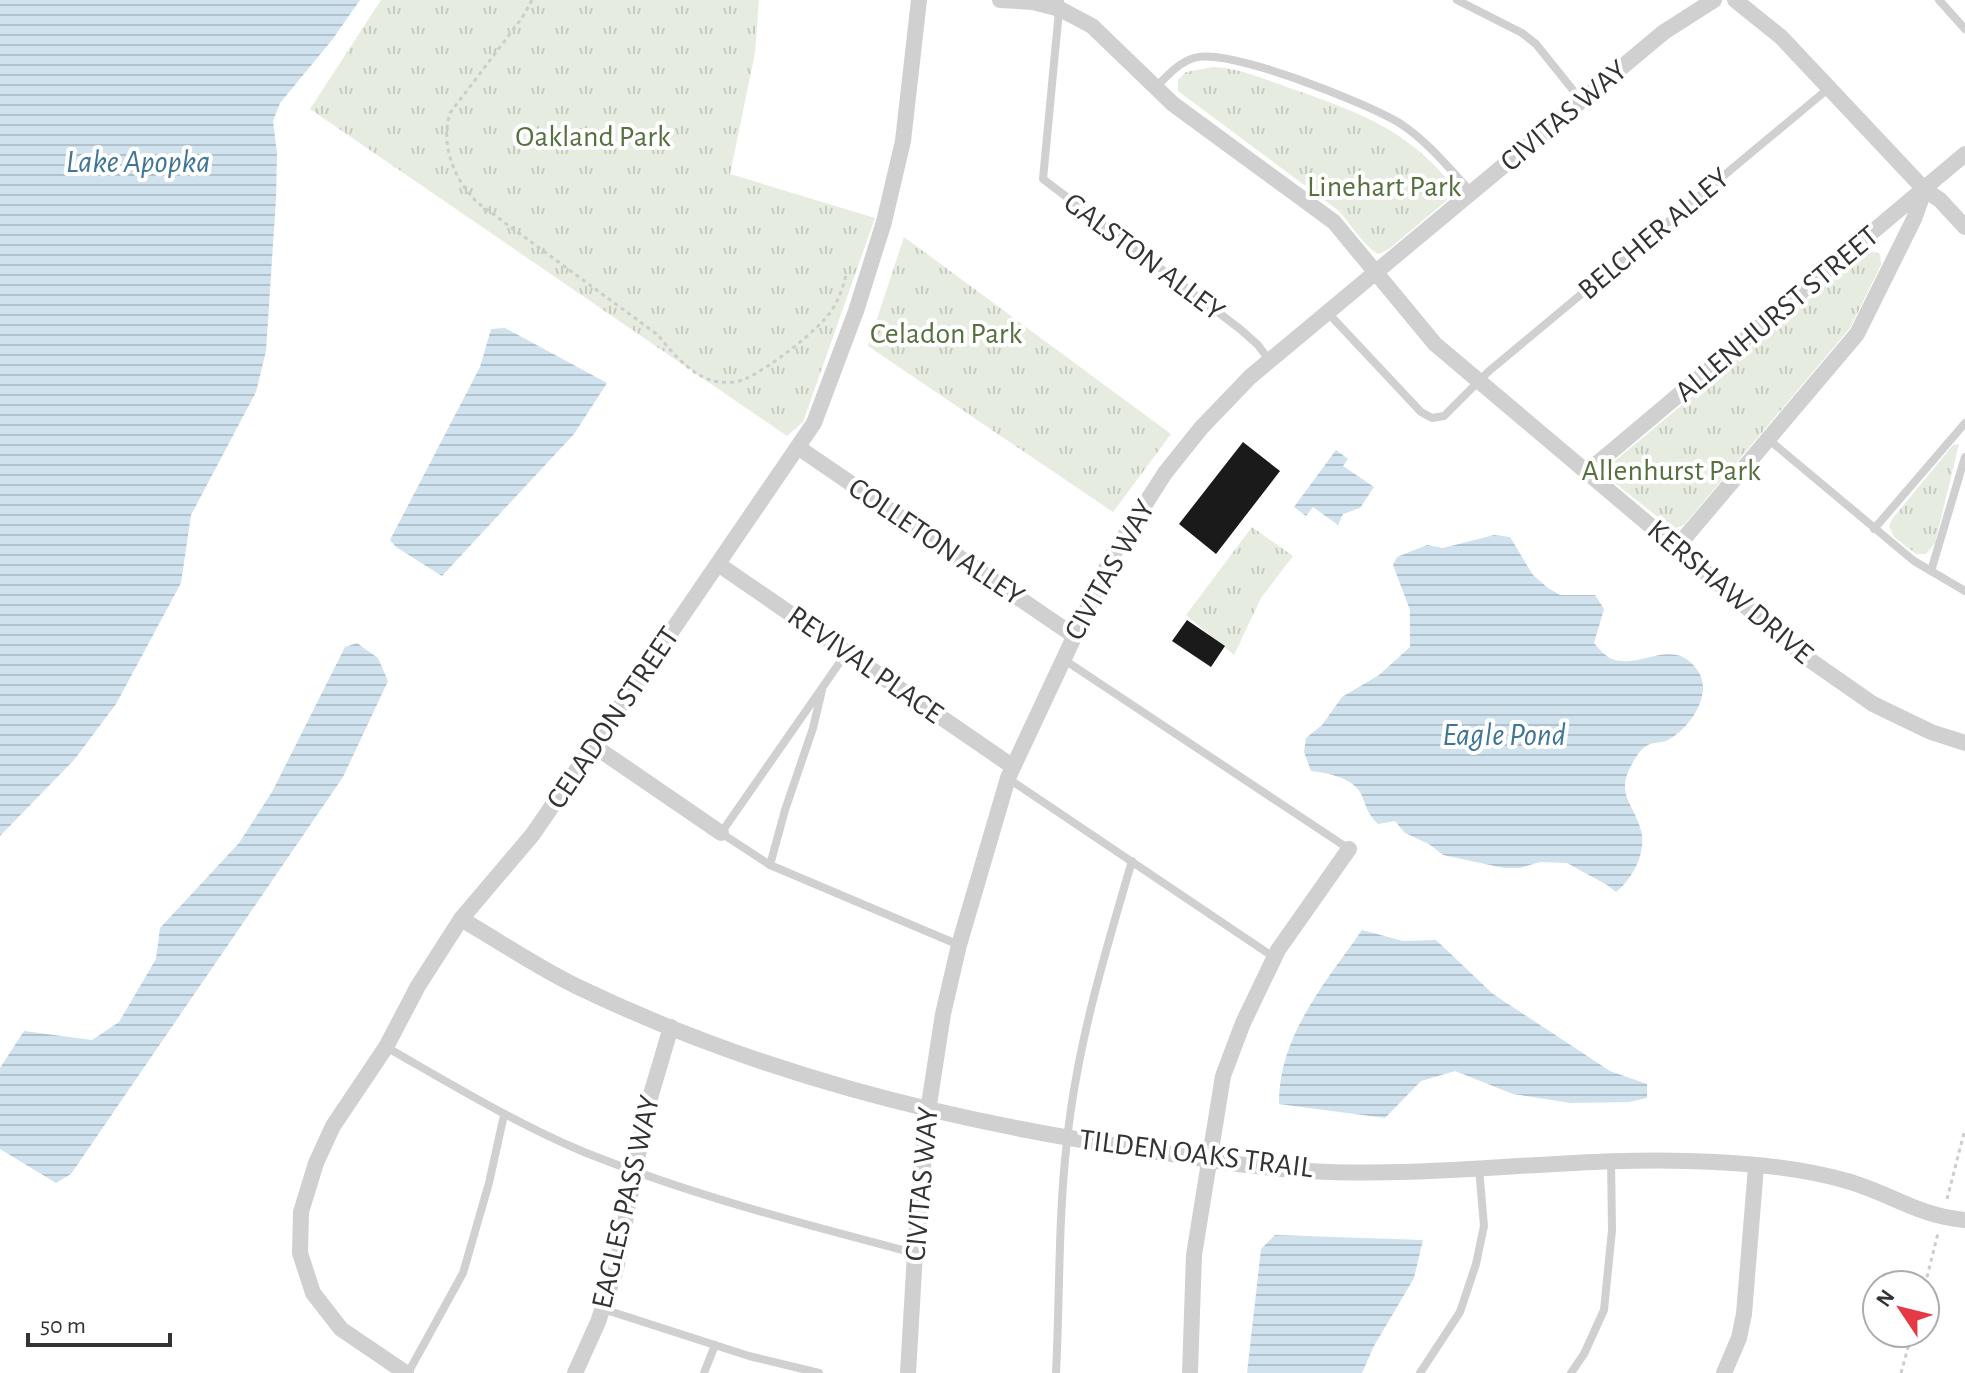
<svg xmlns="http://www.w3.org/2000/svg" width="1965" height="1373" font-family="'Alegreya Sans',sans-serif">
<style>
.park{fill:url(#park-tufts)}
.water{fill:url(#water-rules)}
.building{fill:#1a1a1a}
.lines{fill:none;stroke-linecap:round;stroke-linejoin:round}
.path{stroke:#cdcdcd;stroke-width:3;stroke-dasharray:4 4;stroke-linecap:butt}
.lane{stroke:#d0d0d0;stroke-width:8}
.street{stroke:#d0d0d0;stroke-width:16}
.labels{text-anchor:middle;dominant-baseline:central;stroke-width:8;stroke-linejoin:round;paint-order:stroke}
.street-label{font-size:30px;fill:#333;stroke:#fff}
.park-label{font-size:30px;fill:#56703f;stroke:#fff}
.water-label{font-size:32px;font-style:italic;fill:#3f7597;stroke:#fff}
</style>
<defs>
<pattern id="park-tufts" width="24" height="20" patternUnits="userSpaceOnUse" patternTransform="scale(2)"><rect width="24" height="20" fill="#e6ecdf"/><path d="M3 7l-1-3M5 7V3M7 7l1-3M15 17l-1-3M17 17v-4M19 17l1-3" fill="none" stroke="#c6cbc0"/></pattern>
<pattern id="water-rules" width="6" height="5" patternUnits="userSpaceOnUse" patternTransform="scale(2)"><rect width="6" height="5" fill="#cfe2ee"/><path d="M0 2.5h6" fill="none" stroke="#b2c2cd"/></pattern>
</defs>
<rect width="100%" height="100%" fill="#fff"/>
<g class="park">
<polygon points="381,0 759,0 755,53 730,174 875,218 803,422 787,436 310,109"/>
<path d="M1213,67C1238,68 1261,78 1284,86C1352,110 1404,126 1451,184V193L1446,201L1389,249L1379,254C1367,250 1349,222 1339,211L1178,91V80L1186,72Z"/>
<polygon points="904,237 1171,434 1113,512 868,346"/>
<polygon points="1868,250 1880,254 1881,265 1850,328 1684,525 1673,529 1615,483 1608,472 1610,465"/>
<polygon points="1959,444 1935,543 1926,554 1916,554 1894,537 1889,526 1893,518 1953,445"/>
<polygon points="1252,527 1293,556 1261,598 1234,655 1186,615"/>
</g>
<g class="water">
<polygon points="0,0 360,0 332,40 280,103 273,121 277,153 276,199 266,351 256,392 191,515 181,583 116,704 74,760 0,836"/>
<polygon points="505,328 607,383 574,434 442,576 396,547 390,540 480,367 491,329"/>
<polygon points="1336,450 1348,459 1343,466 1374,487 1360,508 1343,514 1338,525 1313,507 1306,516 1294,507"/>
<path d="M1494,535L1510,537L1533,575L1548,588L1560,595H1595L1604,609L1594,643C1599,649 1605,656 1612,659C1641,670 1674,635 1698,671C1714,695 1688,731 1666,741C1660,743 1653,742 1648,745C1641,748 1636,757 1632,764C1616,793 1631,800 1640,827C1648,850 1634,877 1616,892L1607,885L1567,863L1540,862L1520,868H1504L1443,855L1429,844L1405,833L1395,821L1378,824C1368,814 1367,809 1362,796C1355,778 1328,773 1311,771L1304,752L1306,738L1322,725L1342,697L1379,675L1410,647V610L1393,565L1397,557L1427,545L1443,548Z"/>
<polygon points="357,643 378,658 388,681 343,777 71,1174 56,1183 0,1149 0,1068 24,1031 92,1040 119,1022 156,959 160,928 239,843 272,792 345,647"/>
<path d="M1362,930L1403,941L1436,940L1493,994L1610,1071L1647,1084V1098L1629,1102L1571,1103L1513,1094L1455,1071L1421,1081L1385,1118L1279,1104C1278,1037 1325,983 1362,930Z"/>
<polygon points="1275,1235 1423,1240 1414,1278 1374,1346 1362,1373 1247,1373 1261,1249"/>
</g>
<g class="building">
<polygon points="1243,442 1280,471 1216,554 1179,524"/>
<polygon points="1187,620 1225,646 1211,667 1172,641"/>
</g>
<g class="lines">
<g class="path">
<path d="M532,0L522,18L450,113C440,145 454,180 478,203L658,335C672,353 696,381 721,382C728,383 739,382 745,379C768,369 819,330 832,310C839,299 843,287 846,275"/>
<polyline points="1947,1199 1965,1129"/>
<polyline points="1925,1285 1938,1233"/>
<polyline points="1901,1373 1912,1333"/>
</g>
<g class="lane">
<polyline points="1060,0 1043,179 1240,329 1258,345 1269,360"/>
<polyline points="1457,0 1522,33 1536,44 1581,100"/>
<polyline points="1939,0 1965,29"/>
<path d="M1156,87C1168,75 1178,63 1194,58C1228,47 1369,104 1401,124C1428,142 1449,168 1471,192"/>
<polyline points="1328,313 1421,412 1432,418 1444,416 1489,371 1829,88"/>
<polyline points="1768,439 1914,561 1965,591"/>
<polyline points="1874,529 1965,423"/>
<polyline points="1931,571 1965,457"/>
<polyline points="847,652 721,833 770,865 959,945"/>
<polyline points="1063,659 1349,849"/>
<polyline points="1009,779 1275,958"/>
<polyline points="770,865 785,810 813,728 822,690"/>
<path d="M386,1047C451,1084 515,1123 584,1152C691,1195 803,1224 914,1253"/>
<polyline points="603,1309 749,1356 819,1373"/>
<polyline points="408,1373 463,1273 489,1183 504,1115"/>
<polyline points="704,1373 715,1345"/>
<path d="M1056,1373C1060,1295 1058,1218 1067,1141C1077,1045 1105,953 1132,861"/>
<polyline points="1420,1373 1460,1312 1476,1264 1484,1226 1479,1168"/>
<polyline points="1571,1373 1584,1354 1604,1310 1612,1230 1611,1159"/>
</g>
<g class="street">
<polyline points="1000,0 1033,2 1060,9 1092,26 1173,104 1334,222 1435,344 1807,658 1873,704 1931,732 1965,743"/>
<polyline points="1735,0 1781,37 1925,190 1940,200 1965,227"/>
<polyline points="799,448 1073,635"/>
<polyline points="1587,472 1965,154"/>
<polyline points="1676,548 1857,334 1914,219 1923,194"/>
<polyline points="718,564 1012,766"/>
<polyline points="594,746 721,833"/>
<path d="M461,919C499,941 537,967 576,986C754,1072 943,1120 1138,1149C1194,1157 1252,1168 1309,1171C1444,1179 1579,1154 1715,1162C1758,1164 1806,1169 1847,1181C1890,1193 1918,1216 1965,1220"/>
<polyline points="406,1373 341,1329 313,1293 300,1253 301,1212 316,1163 333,1126 386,1047 418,986 461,919 533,834 814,423 856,311 884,222 903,141 919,0"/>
<polyline points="575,1373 598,1322 616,1269 647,1108 671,1027"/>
<polyline points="908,1373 915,1253 928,1111 943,1014 959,945 1008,778 1112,556 1165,473 1201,428 1250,377 1664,32 1714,0"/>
<polyline points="1190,1373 1194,1255 1223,1076 1243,1023 1278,950 1349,849"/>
<polyline points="1724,1373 1739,1338 1744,1314 1756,1167"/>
</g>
</g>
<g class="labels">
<g class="street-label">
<text transform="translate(1564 116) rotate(-40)">CIVITAS WAY</text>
<text transform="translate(1654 234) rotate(-40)">BELCHER ALLEY</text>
<text transform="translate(1144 257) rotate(37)">GALSTON ALLEY</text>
<text transform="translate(1777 314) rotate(-40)">ALLENHURST STREET</text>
<text transform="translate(936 542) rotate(34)">COLLETON ALLEY</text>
<text transform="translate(1110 570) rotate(-61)">CIVITAS WAY</text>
<text transform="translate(1730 592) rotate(40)">KERSHAW DRIVE</text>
<text transform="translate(865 665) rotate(35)">REVIVAL PLACE</text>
<text transform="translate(613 718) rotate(-56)">CELADON STREET</text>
<text transform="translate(1196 1154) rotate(7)">TILDEN OAKS TRAIL</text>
<text transform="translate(922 1184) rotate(-85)">CIVITAS WAY</text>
<text transform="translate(626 1202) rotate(-77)">EAGLES PASS WAY</text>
</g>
<g class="park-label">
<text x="593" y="137">Oakland Park</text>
<text x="1384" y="187">Linehart Park</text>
<text x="946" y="334">Celadon Park</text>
<text x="1671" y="471">Allenhurst Park</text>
</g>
<g class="water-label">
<text x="138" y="162">Lake Apopka</text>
<text x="1504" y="735">Eagle Pond</text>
</g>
</g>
<g transform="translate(1901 1309) rotate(305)"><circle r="38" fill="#ffffff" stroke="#adadad" stroke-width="2"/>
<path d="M0-6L14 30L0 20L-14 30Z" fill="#e63946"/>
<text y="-12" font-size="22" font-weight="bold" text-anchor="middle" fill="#333333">N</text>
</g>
<path d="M28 1333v12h142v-12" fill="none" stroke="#333333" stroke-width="4"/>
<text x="40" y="1333" font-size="24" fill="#333333" stroke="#ffffff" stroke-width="6" paint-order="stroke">50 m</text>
</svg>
